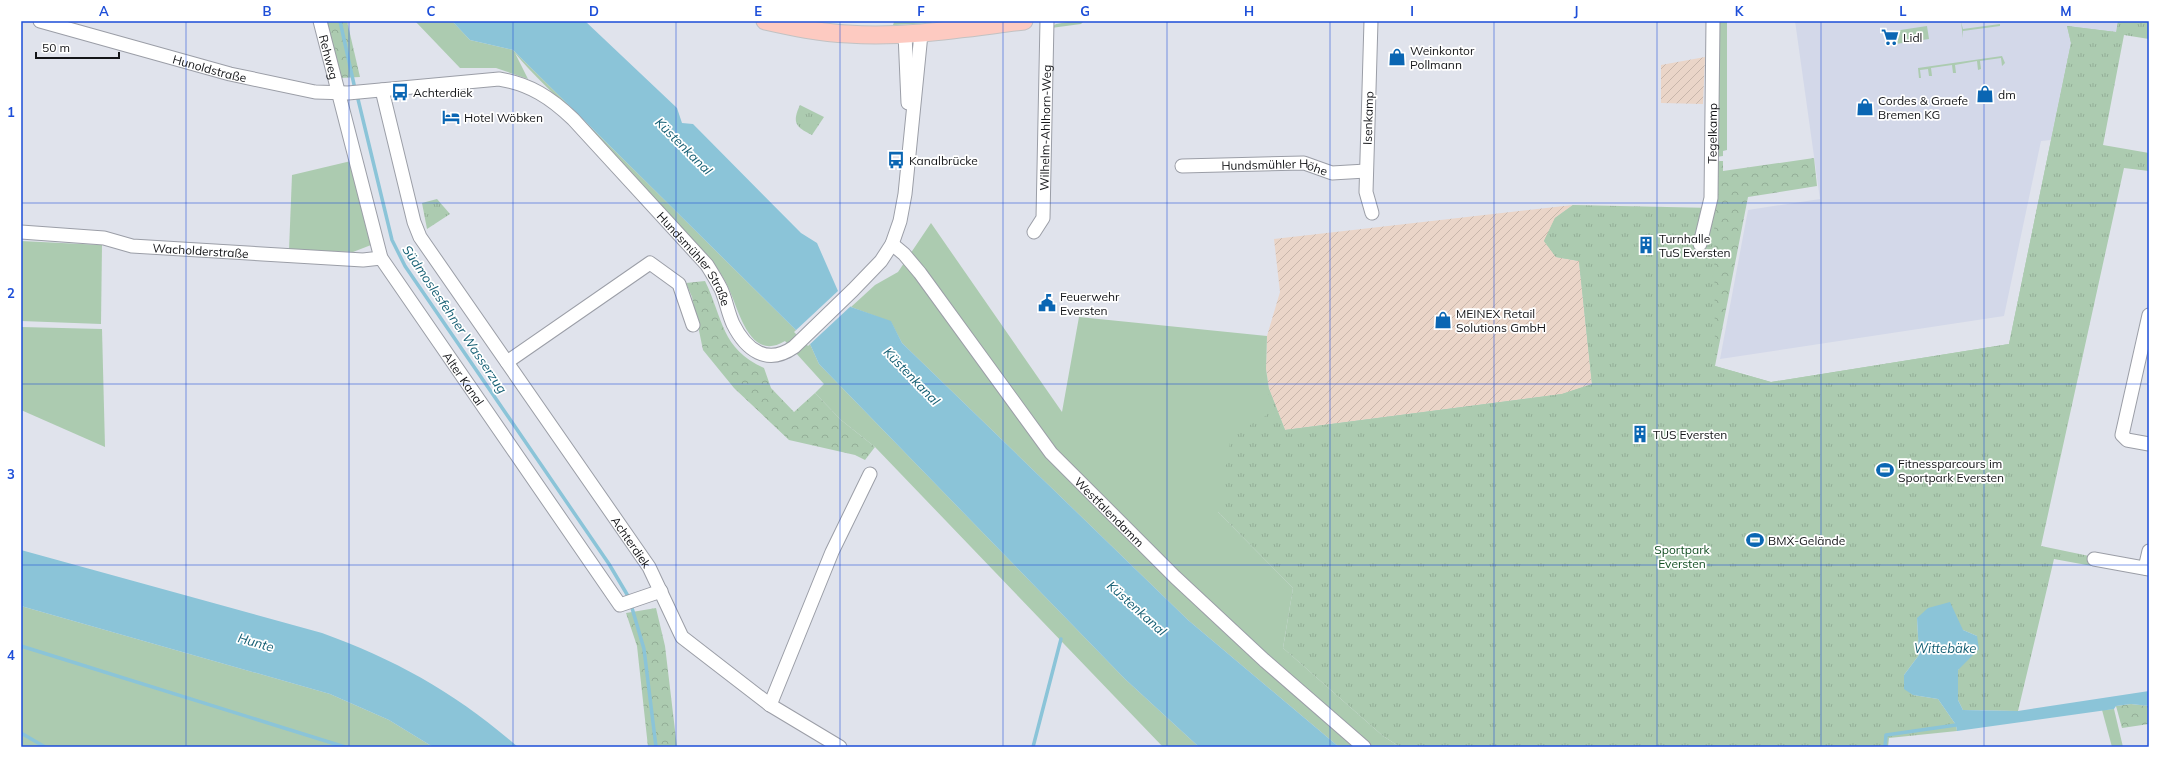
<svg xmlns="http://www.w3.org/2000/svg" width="2170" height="768" font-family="Mulish,sans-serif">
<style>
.built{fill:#d3d8e9}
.industrial{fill:url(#industrial-furrows)}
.green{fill:#accbb0}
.forest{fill:url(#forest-crowns)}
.park{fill:url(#park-tufts)}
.water{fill:#8bc4d8}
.pier{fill:#e0e3ec}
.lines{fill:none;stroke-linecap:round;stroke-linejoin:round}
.stream{stroke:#8bc4d8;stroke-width:3.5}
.minor-casing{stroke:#9b9ea7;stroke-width:15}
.major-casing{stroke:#c2c2c3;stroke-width:19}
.minor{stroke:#fff;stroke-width:13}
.major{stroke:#fdcac1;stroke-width:17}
.grid{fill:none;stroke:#1d4ed8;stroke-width:1;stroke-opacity:0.55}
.labels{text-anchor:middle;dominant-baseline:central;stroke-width:3.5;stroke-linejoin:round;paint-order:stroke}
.poi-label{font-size:12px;fill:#141518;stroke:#fff;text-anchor:start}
.street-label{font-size:12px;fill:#141518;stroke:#fff}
.park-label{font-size:12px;fill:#145024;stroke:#fff}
.water-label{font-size:13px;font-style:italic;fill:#145e73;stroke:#fff}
.neatline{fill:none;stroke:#1d4ed8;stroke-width:1.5}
.grid-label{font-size:13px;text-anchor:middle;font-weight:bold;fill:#1d4ed8}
</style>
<defs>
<pattern id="industrial-furrows" width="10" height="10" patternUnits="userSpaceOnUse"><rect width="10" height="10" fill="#ead5c8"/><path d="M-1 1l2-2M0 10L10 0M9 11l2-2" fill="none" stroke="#c8b6ab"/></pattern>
<pattern id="forest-crowns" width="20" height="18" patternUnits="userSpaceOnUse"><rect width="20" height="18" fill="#accbb0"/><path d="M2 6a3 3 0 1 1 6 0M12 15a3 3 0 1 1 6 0" fill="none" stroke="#93ad97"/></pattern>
<pattern id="park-tufts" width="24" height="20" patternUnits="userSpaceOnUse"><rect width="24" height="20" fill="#accbb0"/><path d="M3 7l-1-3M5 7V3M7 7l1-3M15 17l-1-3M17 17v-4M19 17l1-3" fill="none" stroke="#93ad97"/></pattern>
</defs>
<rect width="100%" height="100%" fill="#e0e3ec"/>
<polygon class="built" points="1795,21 2118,21 2116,32 2067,26 2071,43 2051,140 2041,141 2004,316 1720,359 1748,210 1820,199"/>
<g class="industrial">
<polygon points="1705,57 1703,104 1661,103 1661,65"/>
<polygon points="1573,205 1555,218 1556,257 1579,261 1592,384 1563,394 1285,430 1269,389 1266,369 1267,336 1280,292 1274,239"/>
</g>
<g class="green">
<path d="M415,21H452L470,40L513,50L810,344L819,364L1125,679L1199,747H1163L875,447L841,420L815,393L824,384L785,341C749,363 739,309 728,287C724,278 718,269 712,261C699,245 683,230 669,214C639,181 608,147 576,115C555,95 533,75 515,53L528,79L496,68H460Z"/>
<polygon points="910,21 930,21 932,23 893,25 894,22"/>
<polygon points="1074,21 1083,22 1081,24 1051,28 1056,24"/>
<polygon points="1718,21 1727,21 1727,150 1723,151 1723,156 1716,157"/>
<polygon points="1961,22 1963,29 2000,24 2000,26 1963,31 1963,38"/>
<polygon points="1927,26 1929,39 1896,44 1894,31"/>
<polygon points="2002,56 2005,63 2002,66 2001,58 1980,61 1981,69 1978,70 1977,61 1955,65 1956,73 1953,73 1952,65 1931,68 1932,76 1929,76 1928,69 1920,70 1921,78 1919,78 1918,68"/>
<polygon points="351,161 371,245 353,252 289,250 292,175"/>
<polygon points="1573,205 1603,406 1218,512 1293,588 1283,648 1383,736 1400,747 1339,747 1188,620 902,343 891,322 851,307 875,285 898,272 931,223 1062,412 1079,317 1267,336 1266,369 1269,389 1285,430 1562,394 1592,384 1579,261 1556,257 1544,241 1555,218"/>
<polygon points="21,241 102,245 101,324 21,321"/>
<polygon points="21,327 102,329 105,447 21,410"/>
<polygon points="21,606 330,694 389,720 433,747 21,747"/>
<polygon points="2114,709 2123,747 2112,747 2102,710"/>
</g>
<g class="forest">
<polygon points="325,21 347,21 360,77 339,78"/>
<polygon points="2067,26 2116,32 2008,366 1712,418 1694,293 1717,161 1723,161 1723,171 1814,158 1817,186 1748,197 1715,366 1771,382 2009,344 2071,43"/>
<path d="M705,281C723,318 721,349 764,368L771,388L794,412L815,393L841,420L875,447L865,460L855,455L789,440L734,388L703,350L692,297L686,283Z"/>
<polygon points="656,608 665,646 677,747 648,747 637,646 626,613"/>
<polygon points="2131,704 2149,706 2149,724 2122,728 2116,706"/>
</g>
<g class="park">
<polygon points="2118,21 2149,21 2149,39 2124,35 2103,145 2149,153 2149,171 2124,168 2041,546 2094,557 2092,566 2054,559 2018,711 1963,710 1958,700 1958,670 1977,636 1963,630 1917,618 1919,655 1904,675 1913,695 1938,699 1956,725 1957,731 1889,738 1888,747 1400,747 1383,736 1283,648 1293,588 1218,512 1231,436 1267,415 1269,389 1285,430 1562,394 1592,384 1579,261 1556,257 1544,241 1555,218 1573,205 1714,208 1715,366 1771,382 2009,344 2071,43 2067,26 2116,32"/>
<path d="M800,105L824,117L812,135C795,127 792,122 800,105Z"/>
<polygon points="437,199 450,214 427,229 422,203"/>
</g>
<g class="water">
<polygon points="452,21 585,21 677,108 682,123 693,124 801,233 817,243 838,291 851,307 891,321 902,343 1188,620 1339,747 1199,747 1125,679 819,364 810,344 513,50 470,40"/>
<path d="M21,550L322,633C397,660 457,694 518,747H433L389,720L330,694L21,606Z"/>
<polygon points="1950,602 1963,630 1977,636 1979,649 1958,670 1958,700 1963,710 2018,711 2149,691 2149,706 2131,704 2116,706 2114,709 1957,731 1956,725 1938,699 1913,695 1904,689 1904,675 1919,655 1917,618 1928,608"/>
</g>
<polygon class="pier" points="839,290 852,305 808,346 794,332"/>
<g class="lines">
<g class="stream">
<polyline points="340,21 355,89"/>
<polyline points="357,95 392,240 405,266 609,564 628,596"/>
<polyline points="632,608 644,649 656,747"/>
<polyline points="21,646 345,747"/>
<polyline points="21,733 45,747"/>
<polyline points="1033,747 1061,639"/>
<polyline points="1885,747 1886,735 1956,725"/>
</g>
<g class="minor-casing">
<g id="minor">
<path id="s1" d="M40,21L230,74L315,92L348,93L499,79C530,84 551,98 573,119L707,265C712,273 717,281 721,289C726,300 728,313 733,324C746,350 767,366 794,347L853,290L881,261L892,244L900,221L905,194L921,34"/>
<path id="s2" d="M320,21L381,258L620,605L661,591"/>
<polyline points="1371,21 1366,192 1372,213"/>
<polyline points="905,34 908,103"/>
<path id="s3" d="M382,90L414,222L420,237L649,567L682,637L770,705L840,747"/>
<path id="s4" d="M1182,166L1304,163L1332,173L1366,171"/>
<path id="s5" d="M21,232L104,238L132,246L363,260L381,258"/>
<path id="s6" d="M1034,232L1043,218L1047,21"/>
<path id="s7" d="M892,244L904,254L920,273L1051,453L1175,577L1264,660L1364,747"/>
<path id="s8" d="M1700,244L1711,198L1713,21"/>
<polyline points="2149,315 2122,435 2127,440 2149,444"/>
<polyline points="507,362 650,263 679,284 693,325"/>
<polyline points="2094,559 2149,569"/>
<polyline points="2145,568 2149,551"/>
<polyline points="770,705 832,552 870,474"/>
</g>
</g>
<g class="major-casing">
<path id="major" d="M765,21C792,27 820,33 848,34C907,38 966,28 1024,21"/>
</g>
<use href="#minor" class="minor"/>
<use href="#major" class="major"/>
</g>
<path class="grid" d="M186,21V747M349,21V747M513,21V747M676,21V747M840,21V747M1003,21V747M1167,21V747M1330,21V747M1494,21V747M1657,21V747M1821,21V747M1984,21V747M21,203H2149M21,384H2149M21,565H2149"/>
<defs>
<g id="supermarket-bare" transform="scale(1.38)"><path d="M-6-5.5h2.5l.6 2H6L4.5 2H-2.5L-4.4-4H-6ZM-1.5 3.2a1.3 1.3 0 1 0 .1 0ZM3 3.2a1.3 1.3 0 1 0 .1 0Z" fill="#0a66b3" stroke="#fff" stroke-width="2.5" paint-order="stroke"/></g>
<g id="shop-bare" transform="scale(1.38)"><path d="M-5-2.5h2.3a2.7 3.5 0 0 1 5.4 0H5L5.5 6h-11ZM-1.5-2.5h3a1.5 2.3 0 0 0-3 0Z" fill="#0a66b3" stroke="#fff" stroke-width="2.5" paint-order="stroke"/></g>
<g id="bus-bare" transform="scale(1.38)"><path d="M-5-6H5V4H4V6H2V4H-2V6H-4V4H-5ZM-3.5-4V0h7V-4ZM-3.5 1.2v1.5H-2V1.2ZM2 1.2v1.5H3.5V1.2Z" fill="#0a66b3" stroke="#fff" stroke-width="2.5" paint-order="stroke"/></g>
<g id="hotel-bare" transform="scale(1.38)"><path d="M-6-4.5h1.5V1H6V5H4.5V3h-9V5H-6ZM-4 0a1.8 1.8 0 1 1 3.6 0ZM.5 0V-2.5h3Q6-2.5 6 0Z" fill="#0a66b3" stroke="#fff" stroke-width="2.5" paint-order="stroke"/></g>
<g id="building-bare" transform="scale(1.38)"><path d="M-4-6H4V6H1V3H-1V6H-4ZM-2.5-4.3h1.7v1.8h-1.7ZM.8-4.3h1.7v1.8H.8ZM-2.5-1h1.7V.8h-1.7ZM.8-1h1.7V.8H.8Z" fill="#0a66b3" stroke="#fff" stroke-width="2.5" paint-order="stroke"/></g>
<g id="civic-bare" transform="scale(1.38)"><path d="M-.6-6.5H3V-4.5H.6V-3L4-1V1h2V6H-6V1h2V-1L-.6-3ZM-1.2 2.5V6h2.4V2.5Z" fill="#0a66b3" stroke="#fff" stroke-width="2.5" paint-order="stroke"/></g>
<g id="stadium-bare" transform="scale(1.38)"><path d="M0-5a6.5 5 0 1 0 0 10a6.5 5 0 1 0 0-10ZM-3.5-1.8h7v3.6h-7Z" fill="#0a66b3" stroke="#fff" stroke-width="2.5" paint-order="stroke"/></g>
</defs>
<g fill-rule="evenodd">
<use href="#supermarket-bare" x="1890" y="37"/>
<use href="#shop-bare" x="1397" y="57"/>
<use href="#bus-bare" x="400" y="92"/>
<use href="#shop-bare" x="1985" y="94"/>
<use href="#shop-bare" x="1865" y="107"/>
<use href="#hotel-bare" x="451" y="117"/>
<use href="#bus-bare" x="896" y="160"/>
<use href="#building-bare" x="1646" y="245"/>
<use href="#civic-bare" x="1047" y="303"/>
<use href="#shop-bare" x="1443" y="320"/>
<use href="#building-bare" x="1640" y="434"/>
<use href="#stadium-bare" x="1885" y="470"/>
<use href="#stadium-bare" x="1755" y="540"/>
</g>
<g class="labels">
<g class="poi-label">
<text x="1903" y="37">Lidl</text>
<text x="1410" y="50">Weinkontor<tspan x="1410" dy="14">Pollmann</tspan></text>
<text x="413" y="92">Achterdiek</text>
<text x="1998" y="94">dm</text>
<text x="1878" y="100">Cordes &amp; Graefe<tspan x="1878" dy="14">Bremen KG</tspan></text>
<text x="464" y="117">Hotel Wöbken</text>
<text x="909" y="160">Kanalbrücke</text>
<text x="1659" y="238">Turnhalle<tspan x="1659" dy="14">TuS Eversten</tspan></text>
<text x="1060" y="296">Feuerwehr<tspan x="1060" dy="14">Eversten</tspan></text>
<text x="1456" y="313">MEINEX Retail<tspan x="1456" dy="14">Solutions GmbH</tspan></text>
<text x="1653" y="434">TUS Eversten</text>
<text x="1898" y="463">Fitnessparcours im<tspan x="1898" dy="14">Sportpark Eversten</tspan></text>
<text x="1768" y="540">BMX-Gelände</text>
</g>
<g class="street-label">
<text stroke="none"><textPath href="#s2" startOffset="37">Rehweg</textPath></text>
<text stroke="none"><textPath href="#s1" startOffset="176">Hunoldstraße</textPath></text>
<text transform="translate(1368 118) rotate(-88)">Isenkamp</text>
<text stroke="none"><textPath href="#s6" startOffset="107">Wilhelm-Ahlhorn-Weg</textPath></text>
<text stroke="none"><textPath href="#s8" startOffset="112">Tegelkamp</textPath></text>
<text stroke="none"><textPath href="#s4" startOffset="93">Hundsmühler Höhe</textPath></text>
<text stroke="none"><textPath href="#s5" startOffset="181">Wacholderstraße</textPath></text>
<text stroke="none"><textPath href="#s1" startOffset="740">Hundsmühler Straße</textPath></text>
<text stroke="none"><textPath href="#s2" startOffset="391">Alter Kanal</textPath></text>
<text stroke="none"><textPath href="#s7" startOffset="346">Westfalendamm</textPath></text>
<text stroke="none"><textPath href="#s3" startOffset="523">Achterdiek</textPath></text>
</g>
<g class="park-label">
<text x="1682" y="549">Sportpark<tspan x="1682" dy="14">Eversten</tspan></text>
</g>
<g class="water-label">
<text transform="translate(684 146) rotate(45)">Küstenkanal</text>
<text transform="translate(455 319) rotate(56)">Südmoslesfehner Wasserzug</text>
<text transform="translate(912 376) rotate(46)">Küstenkanal</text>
<text transform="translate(1137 608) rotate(42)">Küstenkanal</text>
<text transform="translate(256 642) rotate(16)">Hunte</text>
<text x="1945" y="648">Wittebäke</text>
</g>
</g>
<rect width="2170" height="768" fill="none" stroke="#ffffff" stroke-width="44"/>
<path d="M36 52v6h83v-6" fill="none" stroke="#141518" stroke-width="2"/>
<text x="42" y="52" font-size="12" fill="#141518" stroke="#ffffff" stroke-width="3" paint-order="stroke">50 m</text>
<rect x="22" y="22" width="2126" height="724" class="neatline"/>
<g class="grid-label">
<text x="104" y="16">A</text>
<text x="267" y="16">B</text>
<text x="431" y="16">C</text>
<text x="594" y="16">D</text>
<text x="758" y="16">E</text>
<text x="921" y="16">F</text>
<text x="1085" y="16">G</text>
<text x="1249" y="16">H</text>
<text x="1412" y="16">I</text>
<text x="1576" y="16">J</text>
<text x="1739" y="16">K</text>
<text x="1903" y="16">L</text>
<text x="2066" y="16">M</text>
<text x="11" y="117">1</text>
<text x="11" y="298">2</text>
<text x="11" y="479">3</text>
<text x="11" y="660">4</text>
</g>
</svg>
